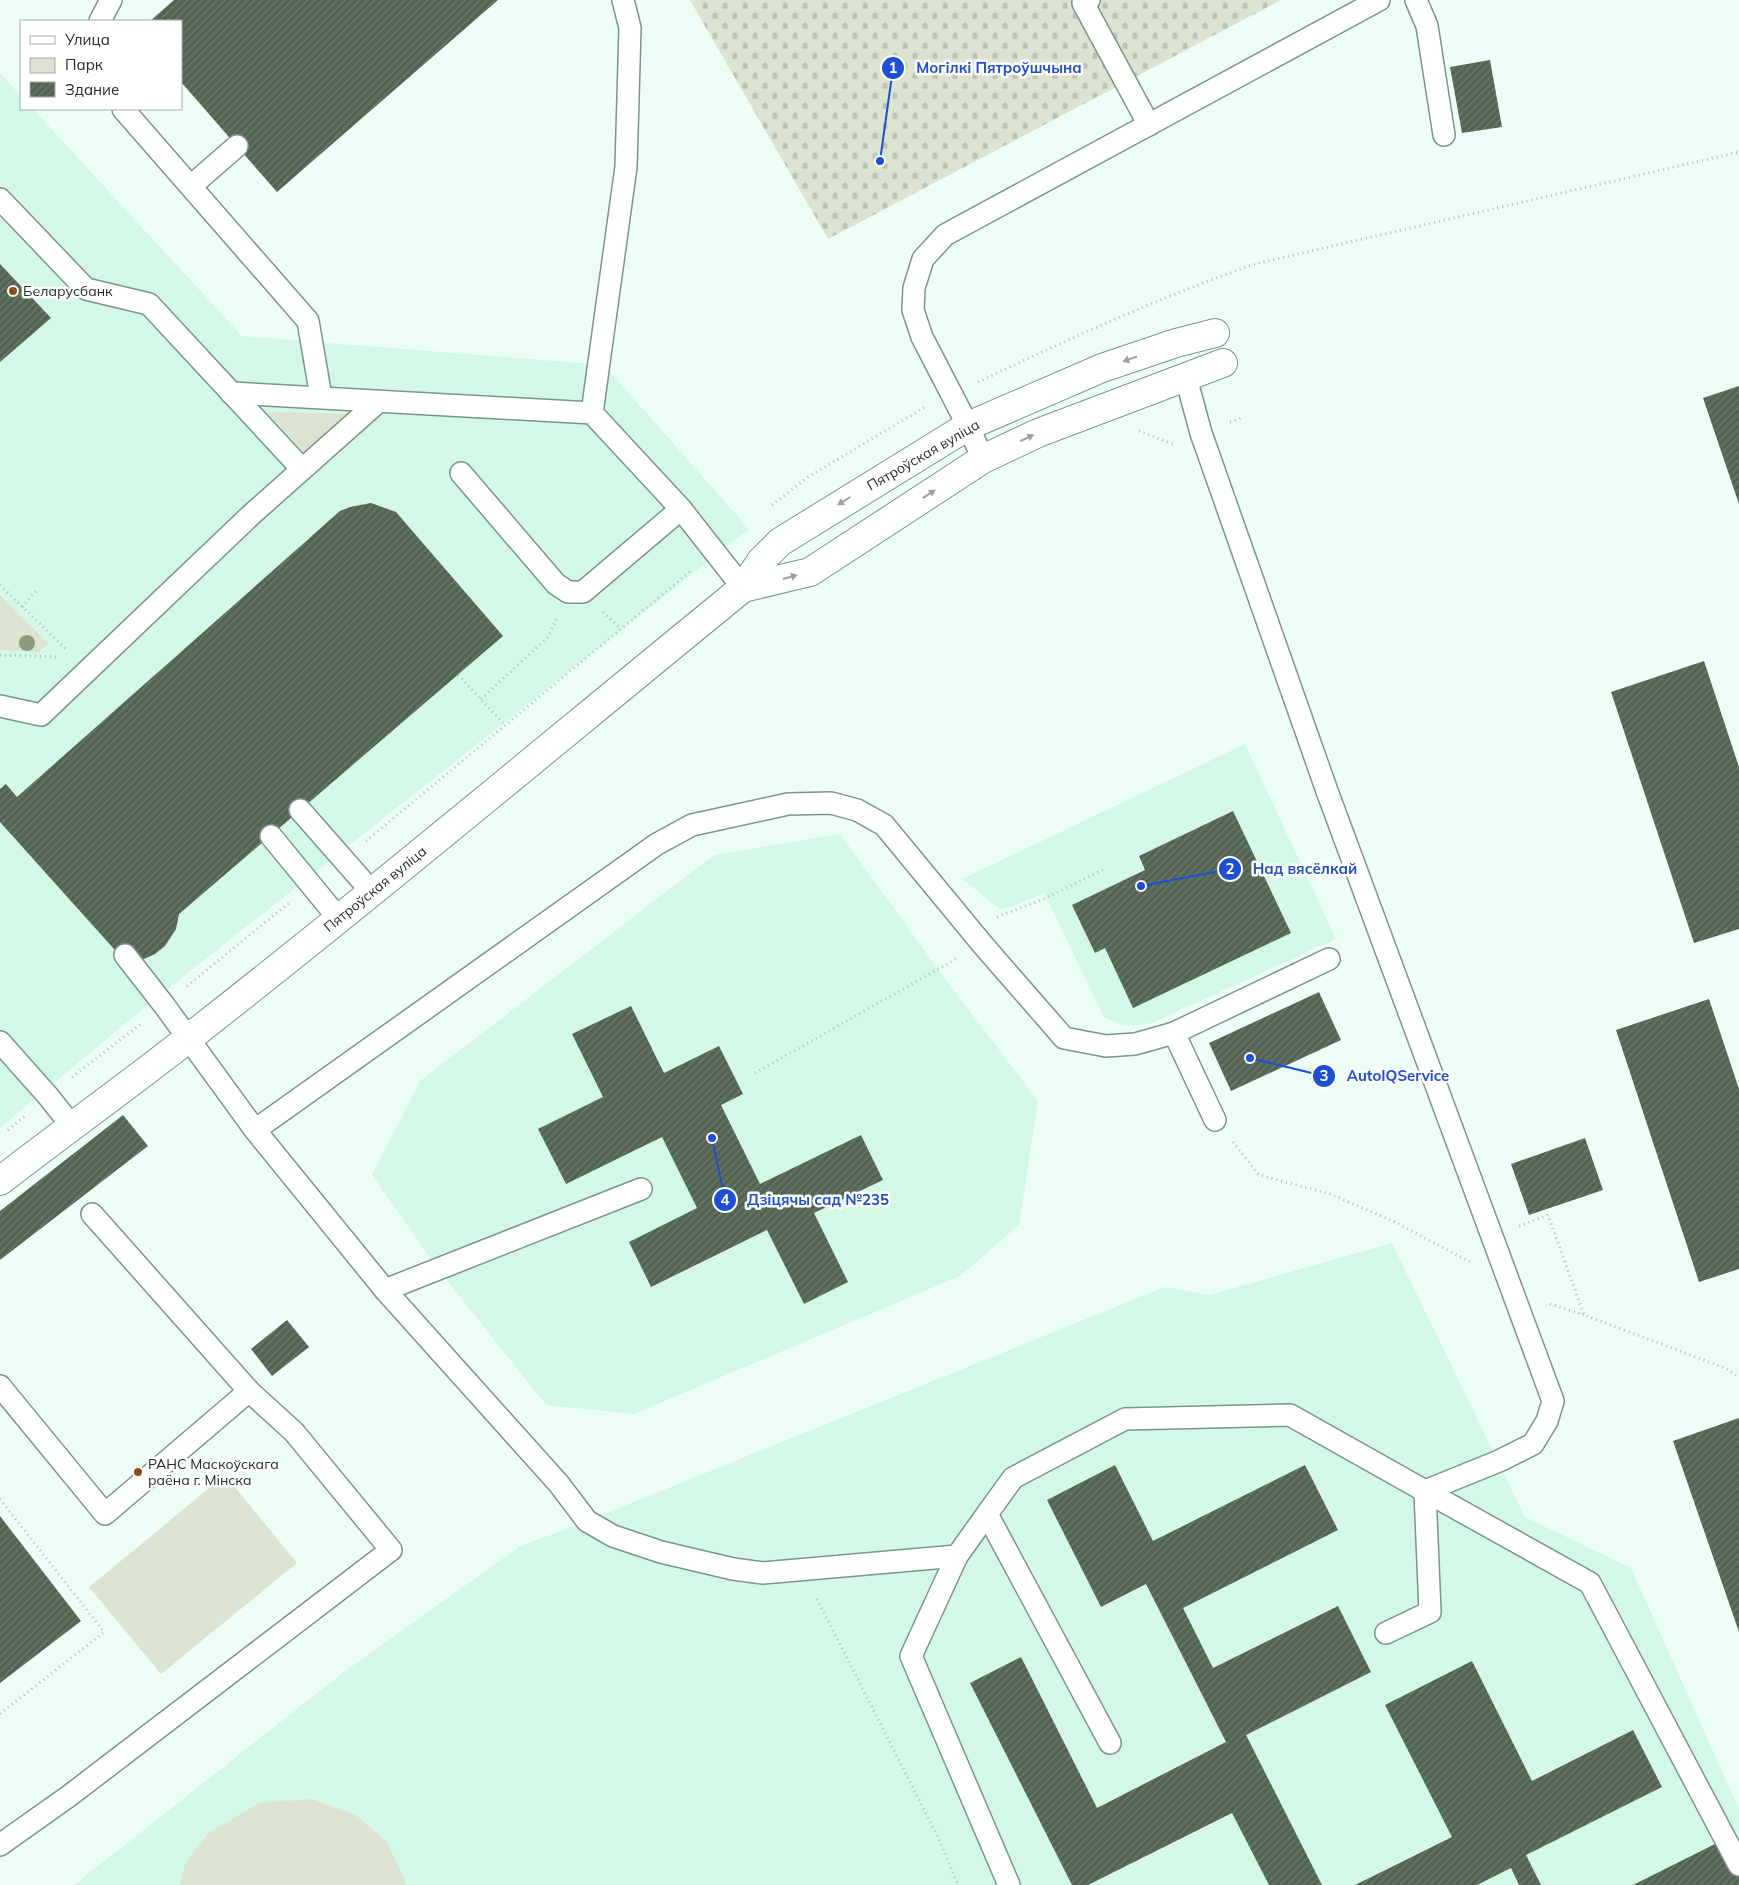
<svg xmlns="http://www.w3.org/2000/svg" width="1739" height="1885" font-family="Mulish,sans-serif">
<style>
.built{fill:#d3f8e8}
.green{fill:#dde3d1}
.cemetery{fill:url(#cemetery-stones)}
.building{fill:url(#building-hatch)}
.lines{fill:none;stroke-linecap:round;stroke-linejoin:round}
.service-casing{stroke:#7b958a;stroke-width:24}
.minor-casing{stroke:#7b958a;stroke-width:30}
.path{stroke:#afbeb8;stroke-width:3;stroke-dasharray:1 4;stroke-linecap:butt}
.service{stroke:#fff;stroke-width:21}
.minor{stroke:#fff;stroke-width:28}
.tree{fill:#8c9a7d}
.oneway{fill:#9ca09e}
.poi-dot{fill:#8c4b17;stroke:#fff;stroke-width:2}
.labels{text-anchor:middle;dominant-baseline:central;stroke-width:5;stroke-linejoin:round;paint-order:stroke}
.poi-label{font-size:14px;fill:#222d28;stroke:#fff;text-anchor:start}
.street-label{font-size:14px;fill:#222d28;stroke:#fff}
.leader{fill:none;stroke:#1d4ed8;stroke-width:2}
.callout-dot{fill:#1d4ed8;stroke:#fff;stroke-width:2}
.mark-label{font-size:15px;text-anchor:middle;font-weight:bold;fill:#fff}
.callout-label{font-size:15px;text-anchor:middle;font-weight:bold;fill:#1d4ed8;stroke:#fff;stroke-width:5;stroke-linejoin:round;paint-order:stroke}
</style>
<defs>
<pattern id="cemetery-stones" width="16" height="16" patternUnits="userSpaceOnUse" patternTransform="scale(1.25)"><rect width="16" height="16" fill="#dde3d1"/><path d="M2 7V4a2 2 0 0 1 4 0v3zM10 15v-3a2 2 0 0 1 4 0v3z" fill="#bdc3b3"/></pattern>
<pattern id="building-hatch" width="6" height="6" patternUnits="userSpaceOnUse" patternTransform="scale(1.25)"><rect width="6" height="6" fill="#536453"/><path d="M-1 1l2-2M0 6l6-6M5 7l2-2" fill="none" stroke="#6e7b6e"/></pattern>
</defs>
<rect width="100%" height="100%" fill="#edfef7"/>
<g class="built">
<polygon points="0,73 21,96 21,109 33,109 242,336 604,365 749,529 150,1003 0,1128"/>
<polygon points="1245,744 1336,939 1152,1023 1132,1026 1120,1024 1104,1017 1044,893 1011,907 1000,909 962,879"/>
<polygon points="840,834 938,969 1038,1101 1019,1225 960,1276 634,1414 546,1405 438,1269 372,1175 420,1081 714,855"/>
<polygon points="1392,1243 1525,1517 1631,1568 1739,1809 1739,1885 74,1885 345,1671 522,1545 562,1531 1165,1287 1210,1295"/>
</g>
<g class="green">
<polygon points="267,412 353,414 306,454"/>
<polygon points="0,595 48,643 39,652 0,650"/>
<polygon points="225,1475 297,1563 161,1674 89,1587"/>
<polygon points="312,1799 357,1816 387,1842 407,1885 180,1885 185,1864 207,1834 259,1803"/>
</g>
<polygon class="cemetery" points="690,0 1281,0 828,239"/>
<g class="building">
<polygon points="174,0 498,0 277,192 181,82 181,21 150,21"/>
<polygon points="1490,60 1502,127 1462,133 1450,67"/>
<polygon points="0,264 51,318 0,362"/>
<polygon points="1739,386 1739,504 1703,398"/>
<polygon points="371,503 396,512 503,636 179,914 176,929 165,946 155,954 142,960 125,955 114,949 0,822 0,789 6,784 17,797 340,511 350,507"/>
<polygon points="1704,661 1739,767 1739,929 1694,943 1611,692"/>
<polygon points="1233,811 1291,933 1133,1008 1105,948 1095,953 1072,905 1145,870 1139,856"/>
<polygon points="1319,992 1341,1040 1231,1091 1209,1043"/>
<polygon points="1709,999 1739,1089 1739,1269 1699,1282 1616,1030"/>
<polygon points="631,1006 664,1073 719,1046 743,1094 721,1105 760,1184 861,1135 883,1180 814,1213 848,1282 804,1304 767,1230 651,1287 629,1242 697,1208 662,1137 566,1184 538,1129 603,1097 572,1034"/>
<polygon points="123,1115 148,1146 0,1260 0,1211"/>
<polygon points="1585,1138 1603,1190 1529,1215 1511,1164"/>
<polygon points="287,1320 309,1347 272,1376 251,1349"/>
<polygon points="1739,1418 1739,1632 1673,1441"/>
<polygon points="1115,1465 1153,1541 1305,1465 1338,1530 1183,1608 1213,1668 1338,1606 1371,1672 1246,1735 1322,1885 1269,1885 1232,1813 1088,1885 1072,1885 970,1683 1021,1657 1097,1808 1226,1742 1146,1584 1101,1607 1047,1500"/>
<polygon points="0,1516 81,1621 0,1683"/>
<polygon points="1472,1661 1532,1781 1633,1730 1662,1787 1526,1855 1541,1885 1519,1885 1511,1868 1477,1885 1355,1885 1452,1837 1385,1705"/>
<polygon points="1721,1841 1739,1875 1739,1885 1633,1885"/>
</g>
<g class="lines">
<g class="service-casing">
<g id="service">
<polyline points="1089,0 1083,3 1149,125"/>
<polyline points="1416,0 1427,26 1444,135"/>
<polyline points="100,21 111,0"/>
<polyline points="123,109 308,321 321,397"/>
<polyline points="191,186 237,146"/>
<polyline points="0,199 86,289 149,304 302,469"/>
<polyline points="231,393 592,413 681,509 743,588"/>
<polyline points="592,413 626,167 630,28 623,0"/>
<polyline points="983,459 968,426 922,337 913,310 914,288 923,259 945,235 1379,0"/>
<polyline points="461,473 556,584 568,592 583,592 681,509"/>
<polyline points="0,706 41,715 252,514 378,402"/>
<polyline points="300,810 372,892"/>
<polyline points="271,836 339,919"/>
<polyline points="125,955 164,1005 255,1130 657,844 692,825 788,804 831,803 857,810 884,825 983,945 1064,1038 1106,1046 1135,1044 1174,1033"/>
<polyline points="0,1042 48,1096 71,1125"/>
<polyline points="1215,1120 1174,1033 1329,959"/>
<polyline points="255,1130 385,1290 559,1484 587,1521 613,1536 661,1552 733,1569 763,1573 957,1556 987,1514"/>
<polyline points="92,1214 249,1391"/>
<polyline points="385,1290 641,1189"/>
<polyline points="0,1386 105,1514 249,1391 294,1432 391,1550 69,1796 0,1845"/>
<polyline points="1425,1491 1590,1583 1739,1865"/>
<polyline points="957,1556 911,1656 1009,1885"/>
<polyline points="1386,1633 1430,1612 1425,1491"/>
<polyline points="1110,1743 987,1514 1013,1478 1125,1419 1290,1415 1425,1491 1499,1461 1533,1444 1547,1421 1553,1401 1327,791 1201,433 1186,378"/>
</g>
</g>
<g class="minor-casing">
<g id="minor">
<polyline points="743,588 810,572 983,459 1038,433 1223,363"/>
<path d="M0,1181C63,1132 128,1086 190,1037C377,891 559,738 743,588L761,561L780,542L968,426L1102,368L1176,343L1215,333"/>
</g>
</g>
<g class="path">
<path d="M978,382C1069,339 1160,297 1255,264L1739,152"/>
<polyline points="1230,422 1241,418"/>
<polyline points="1139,431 1173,444"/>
<polyline points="772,505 808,477 925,407"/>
<polyline points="0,585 66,649"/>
<polyline points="22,607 37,590"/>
<polyline points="603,612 621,629"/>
<polyline points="0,655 57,657"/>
<polyline points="458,675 505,725"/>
<polyline points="481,699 548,637 557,618"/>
<polyline points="366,841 692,570"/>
<polyline points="997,917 1046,898 1106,868"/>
<polyline points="187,986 289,903"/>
<polyline points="755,1073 956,959"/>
<polyline points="72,1077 142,1023"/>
<polyline points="8,1130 26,1115"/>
<polyline points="1233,1142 1259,1175 1330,1194 1393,1221 1470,1262"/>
<polyline points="1519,1226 1548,1215 1584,1315 1725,1368 1739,1377"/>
<polyline points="1550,1304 1584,1315"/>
<polyline points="0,1499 104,1632 0,1714"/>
<polyline points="817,1599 939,1839 958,1885"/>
</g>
<use href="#service" class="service"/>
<use href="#minor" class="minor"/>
</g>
<circle class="tree" cx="27" cy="643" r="8"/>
<defs><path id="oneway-solid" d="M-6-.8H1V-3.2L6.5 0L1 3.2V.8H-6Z" transform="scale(1.25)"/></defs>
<g class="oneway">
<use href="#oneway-solid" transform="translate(1130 359) rotate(161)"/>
<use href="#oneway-solid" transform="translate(1027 438) rotate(-25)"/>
<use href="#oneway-solid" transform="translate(929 494) rotate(-33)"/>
<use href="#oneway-solid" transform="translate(844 501) rotate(148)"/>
<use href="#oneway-solid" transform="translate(790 577) rotate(-15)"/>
</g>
<g class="poi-dot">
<circle cx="13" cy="291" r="5"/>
<circle cx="138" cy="1472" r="5"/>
</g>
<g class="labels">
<g class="poi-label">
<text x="23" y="291">Беларусбанк</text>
<text x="148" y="1464">РАНС Маскоўскага<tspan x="148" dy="16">раёна г. Мінска</tspan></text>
</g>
<g class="street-label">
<text transform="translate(923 455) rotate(-30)">Пятроўская вуліца</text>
<text transform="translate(375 889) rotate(-39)">Пятроўская вуліца</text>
</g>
</g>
<path class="leader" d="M880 161L893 68M1141 886L1230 869M1250 1058L1324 1076M712 1138L725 1200"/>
<g class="callout-dot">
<circle cx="880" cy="161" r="5"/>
<circle cx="1141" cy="886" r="5"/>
<circle cx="1250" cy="1058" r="5"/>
<circle cx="712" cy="1138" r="5"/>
<circle cx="893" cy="68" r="12"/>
<circle cx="1230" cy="869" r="12"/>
<circle cx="1324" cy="1076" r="12"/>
<circle cx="725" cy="1200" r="12"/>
</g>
<g class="mark-label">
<text x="893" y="73">1</text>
<text x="1230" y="874">2</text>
<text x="1324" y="1081">3</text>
<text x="725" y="1205">4</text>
</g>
<g class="callout-label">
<text x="999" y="73">Могілкі Пятроўшчына</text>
<text x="1305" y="874">Над вясёлкай</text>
<text x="1398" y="1081">AutoIQService</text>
<text x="818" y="1205">Дзіцячы сад №235</text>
</g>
<rect x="20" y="20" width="162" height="90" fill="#ffffff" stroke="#a7aba9"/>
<rect x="30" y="36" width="25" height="8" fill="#ffffff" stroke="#a7aba9"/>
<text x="65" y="45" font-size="15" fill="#222d28">Улица</text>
<rect x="30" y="58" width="25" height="15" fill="#dde3d1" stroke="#a7aba9"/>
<text x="65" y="70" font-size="15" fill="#222d28">Парк</text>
<rect x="30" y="82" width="25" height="15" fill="url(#building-hatch)" stroke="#a7aba9"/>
<text x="65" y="95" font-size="15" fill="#222d28">Здание</text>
</svg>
